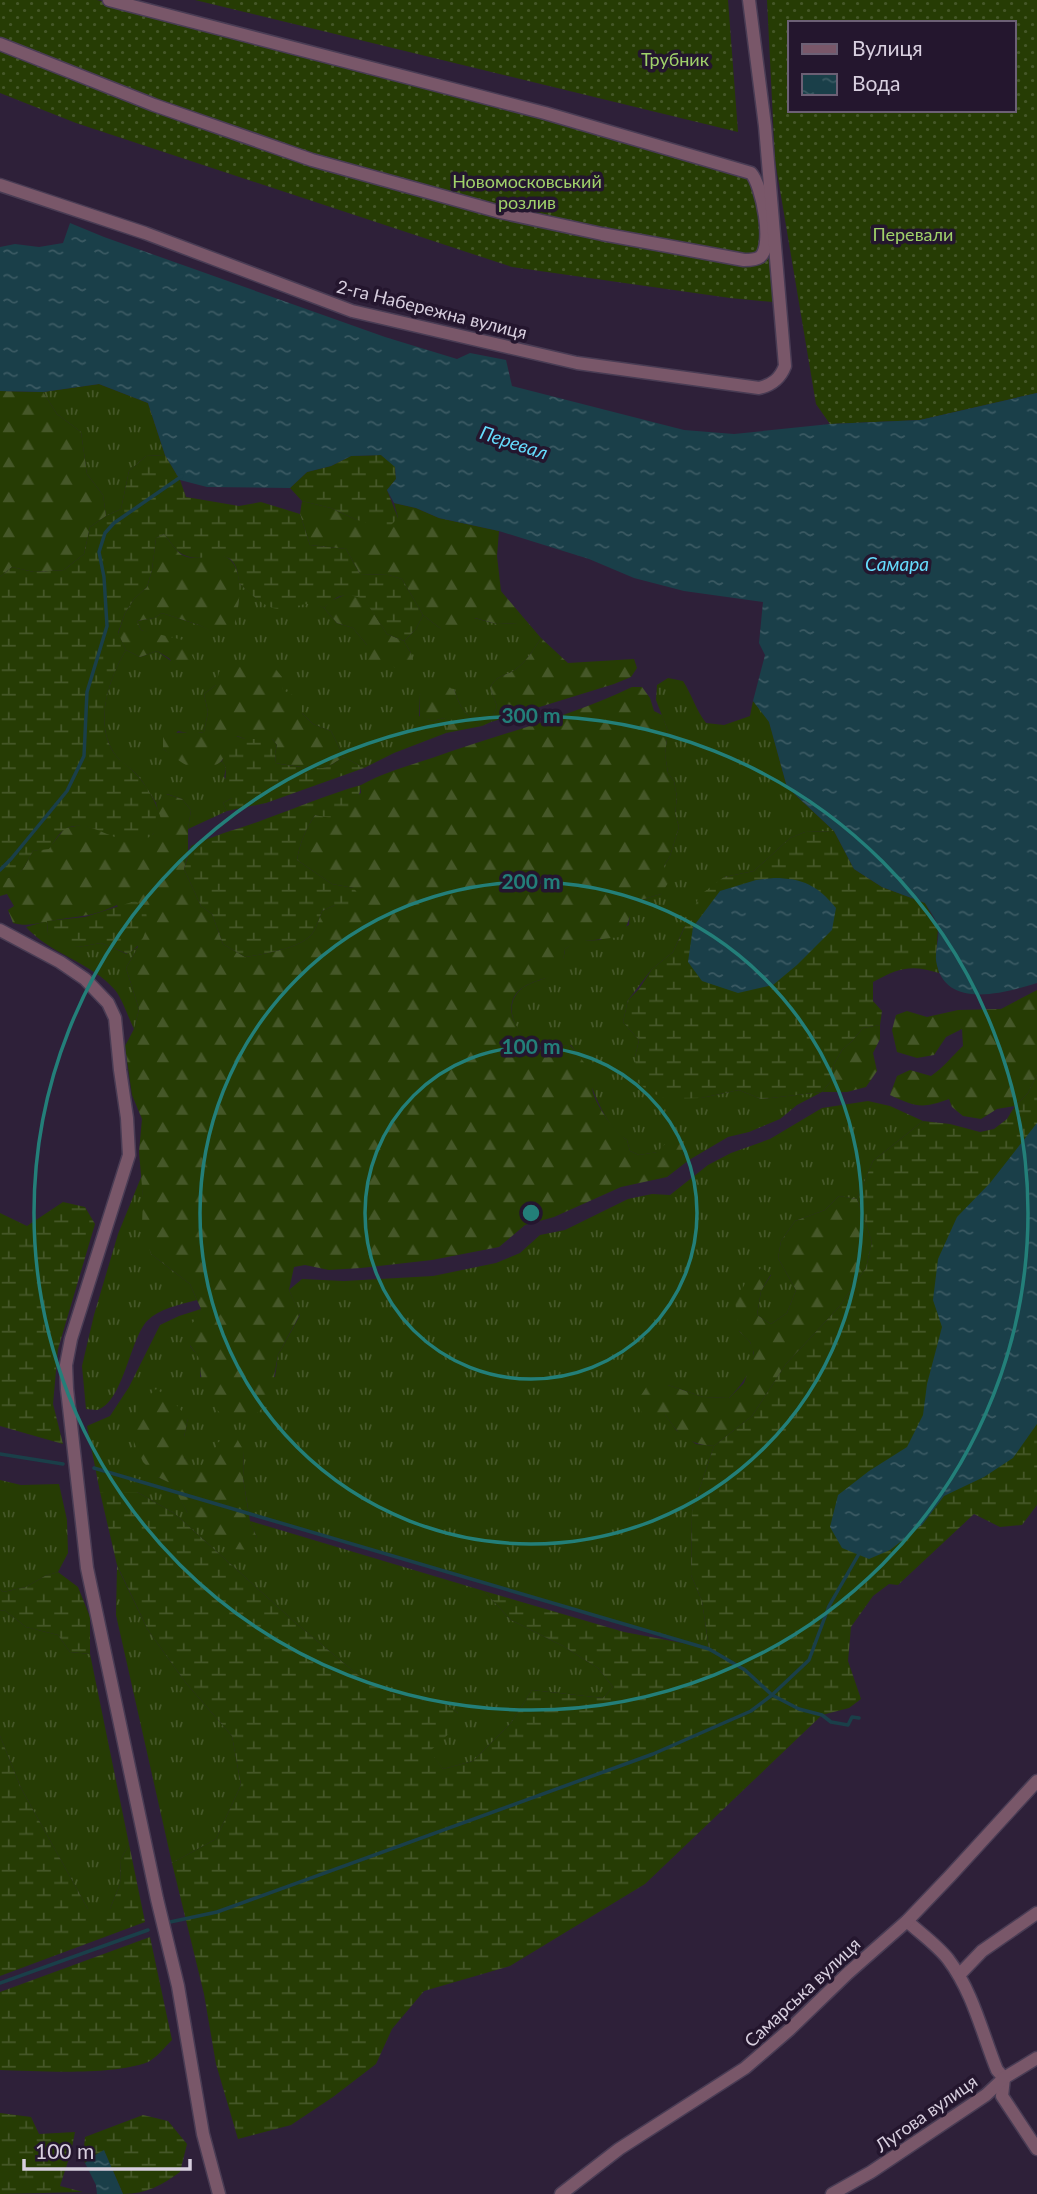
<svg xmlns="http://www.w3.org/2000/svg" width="1037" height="2194" font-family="Lato,sans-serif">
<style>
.grass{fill:url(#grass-tufts)}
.forest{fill:url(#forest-firs)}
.wetland{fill:url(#wetland-marsh)}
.garden{fill:url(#garden-dots);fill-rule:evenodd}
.water{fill:url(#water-ripples)}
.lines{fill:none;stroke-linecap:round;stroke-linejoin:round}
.stream{stroke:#1a3f49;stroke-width:3.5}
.minor-casing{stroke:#493c54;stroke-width:15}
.minor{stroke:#795769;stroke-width:12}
.ring{fill:none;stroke:#237f79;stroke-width:3.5}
.labels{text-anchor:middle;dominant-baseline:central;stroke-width:7;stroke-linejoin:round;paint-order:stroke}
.park-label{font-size:18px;fill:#a0d26a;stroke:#24162e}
.street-label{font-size:18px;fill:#d8cfdf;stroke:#24162e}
.water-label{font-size:19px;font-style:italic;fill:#65dbfc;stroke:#24162e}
.centre{fill:#237f79;stroke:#24162e;stroke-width:3.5}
.ring-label{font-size:21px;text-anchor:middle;font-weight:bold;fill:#237f79;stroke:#24162e;stroke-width:7;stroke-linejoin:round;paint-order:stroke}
</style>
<defs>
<pattern id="grass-tufts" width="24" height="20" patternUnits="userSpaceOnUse" patternTransform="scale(1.75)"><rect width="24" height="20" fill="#263c04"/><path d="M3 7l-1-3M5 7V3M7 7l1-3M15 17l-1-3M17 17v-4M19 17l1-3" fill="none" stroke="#455728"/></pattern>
<pattern id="forest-firs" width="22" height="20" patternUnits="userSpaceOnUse" patternTransform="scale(1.75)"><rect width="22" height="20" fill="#263c04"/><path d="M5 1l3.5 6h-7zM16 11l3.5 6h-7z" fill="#455728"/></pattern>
<pattern id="wetland-marsh" width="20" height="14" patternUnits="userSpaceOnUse" patternTransform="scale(1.75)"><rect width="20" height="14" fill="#263c04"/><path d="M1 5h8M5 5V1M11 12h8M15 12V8" fill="none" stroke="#455728"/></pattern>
<pattern id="garden-dots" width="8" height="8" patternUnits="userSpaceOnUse" patternTransform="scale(1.75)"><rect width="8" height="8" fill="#263c04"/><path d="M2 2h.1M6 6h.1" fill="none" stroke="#455728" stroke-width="1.8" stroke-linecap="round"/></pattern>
<pattern id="water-ripples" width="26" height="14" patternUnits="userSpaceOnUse" patternTransform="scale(1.75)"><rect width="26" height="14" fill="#1a3f49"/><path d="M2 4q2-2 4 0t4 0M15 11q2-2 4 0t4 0" fill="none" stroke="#3b5a63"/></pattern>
</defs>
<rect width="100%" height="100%" fill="#2e2039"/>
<g class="grass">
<polygon points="99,384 148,403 165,455 146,456 129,471 121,509 106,516 103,495 87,474 81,432 57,414 43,392"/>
<path d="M239,583L258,600L298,604L312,602L324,608L337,623L353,628L367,645L411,653L404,641L416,629L423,615L441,629L474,618L497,624L518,623L523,617L541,638C534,649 527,661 516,669C505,677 497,674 490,688L497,706L491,722L482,726C466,717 459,706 454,689L419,695V716L433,721L444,718L450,722L446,733L394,753L364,768L344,757L331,731L313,724L302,713L216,685L204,694L208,712L204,732L192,734L178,731L163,749C183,761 198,776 222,761L226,768L224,777L233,792L232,798L223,803L227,811L188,829L191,810L182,799L167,794L156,803C150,794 145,784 138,776C131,768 120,762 114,753C94,722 109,678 126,650L140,657L157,651L171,661L155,635L141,630L137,621L154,618L162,613L199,625L220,635L238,608Z"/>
<path d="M668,678L683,681C692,695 696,710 706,723L724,725L750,716L753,701L769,721L787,787L834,831L805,832L790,838L754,871L724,877L684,928L673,952L652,969L628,1000L623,1022L639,1040L635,1057L701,1098L739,1090L761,1099L822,1092L797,1105L780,1119L749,1132L728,1137L689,1160L682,1153L683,1141H669L658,1152L639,1155L630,1151L627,1140C598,1123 591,1072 571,1045C560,1046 547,1047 537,1044C519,1039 504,1012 516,995C531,973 561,988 565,949L576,941L600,940L629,925L630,911L637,901L661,894L664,866L670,856L679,827L675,814L677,797L674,781L668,773L665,754L668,731L656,700L657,685Z"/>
<path d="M47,921L48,934L78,947L101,943L127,954L138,947L126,968L139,1009L134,1029C128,1017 123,1000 115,990C91,962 50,954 26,927Z"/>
<path d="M868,1101L890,1106L923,1121L873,1161L857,1199L839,1196L825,1210L795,1221L781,1241L778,1258L796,1290L787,1313L771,1324L757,1315L761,1291L771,1275L761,1268L739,1331C745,1337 751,1341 753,1349C757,1366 740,1387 729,1398L703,1397L668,1385L665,1414L676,1430L696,1444L714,1446L692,1511L691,1575L702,1601L709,1649L249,1514L243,1478L244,1451C225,1454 210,1454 198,1471L184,1458V1437L188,1418L158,1477L173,1484L187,1512L257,1538L250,1521L484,1591L511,1620L563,1646L598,1668L613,1687L603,1698L532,1690L511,1723L473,1761L443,1769L429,1751L458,1713L444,1703L396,1695L358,1675L297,1624L174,1513L137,1492H100L87,1426L110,1416L129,1387L160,1325L179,1316L201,1309L190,1346L202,1361L200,1377H275L278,1355L300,1315L289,1290L302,1279L344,1281L433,1276L496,1263L520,1253L540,1235L565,1230L628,1199L652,1194L670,1195L708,1165L731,1153L770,1139L822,1108Z"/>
<path d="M142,1175L143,1198L151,1254L190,1284L197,1300C179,1305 160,1308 147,1321C130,1339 123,1403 97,1410C93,1410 89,1409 86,1409L82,1366L94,1315L118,1234Z"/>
<polygon points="0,1480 21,1485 59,1484 67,1520 68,1553 58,1572 45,1576 26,1587 3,1592 0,1589"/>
<polygon points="117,1566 148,1630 186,1683 232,1736 241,1785 216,1839 172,1863 116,1615"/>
<polygon points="4,1610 26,1627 58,1635 70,1652 90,1654 129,1844 121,1859 120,1884 110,1909 88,1909 21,1788 0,1736 0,1611"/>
</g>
<g class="forest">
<polygon points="0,391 43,392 57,414 81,432 87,474 103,495 106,516 90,527 84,554 64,570 34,572 12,567 0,577"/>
<polygon points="302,501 331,508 357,520 398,518 394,503 416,508 439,518 499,531 497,556 501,591 523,617 519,623 497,624 475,618 460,630 441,629 423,615 402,579 389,575 360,574 346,549 310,545 300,514"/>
<path d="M164,534C169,540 176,551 182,555C194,561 203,556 215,555C250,553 240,614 231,634L220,636L199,625L162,613L154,618L137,621L141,630L183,640L198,666L187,669L157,651L140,657L126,650L118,634L125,613L134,599L147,587L152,570L156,538Z"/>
<polygon points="347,594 364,598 387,634 404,641 411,653 415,666 407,675 392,666 379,672 367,661 367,645 353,628 337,623 324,608 330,601"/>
<path d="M541,638L568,663L634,659L637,668L631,677L614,684L491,722L497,706L490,688C497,674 505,677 516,669C527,661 534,649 541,638Z"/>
<path d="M241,666L274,667L282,677L283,690L302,700V713L313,724L331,731L344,757C338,760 330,767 323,768C316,769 284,765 276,763L275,754L277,745L272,739H245L237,736C230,744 228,753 222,760C215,769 196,771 186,765C178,761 171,754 163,749V737C182,729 185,735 204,732L208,712L204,694L216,685L219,672Z"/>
<path d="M437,686L454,689C459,706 466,717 482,726L446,733L449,722L444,718L433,721L420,717L419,695Z"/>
<path d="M632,687H642L650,698L654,711L662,715L668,731L665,754L668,773L674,781L677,797L675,814L679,827L670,856L664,866L670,880L661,894L637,901C628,915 630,924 620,937L576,942L565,949L561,973C547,979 526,981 516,994C503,1011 519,1038 537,1044C547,1047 560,1046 570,1045L595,1076C594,1079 592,1083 592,1087C593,1102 615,1133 627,1140L630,1151L639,1155L657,1152L668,1141H684L682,1153L689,1160L667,1177L621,1187L554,1217L525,1225L499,1247L432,1260L361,1268L329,1270L305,1265L294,1267L289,1290L300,1314L278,1355L269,1403L252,1417L225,1419C208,1399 199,1388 201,1361L183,1335L198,1316L201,1309L190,1284L151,1254L142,1224L143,1198L139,1152L142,1119L132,1095L125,1046L134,1029L139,1009L126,968L138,947L117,905C94,916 86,915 62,919C44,921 30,928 13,923L8,910L14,906L7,894L0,896V878C22,879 23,868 33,851L49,848L65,828L82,825L138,841L153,834L160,819L156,803L166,794L182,799L191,810L188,829V854L184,869L201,906L212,914L223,944L245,957C263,954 297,949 310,936C316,931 319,918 322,911L335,905L354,888L332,884L297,860C300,843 305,830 315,815L331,817L361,793V785C383,773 407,766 432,758C498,734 568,718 632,687Z"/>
<path d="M1037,990V1075L1028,1093L1015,1106L997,1109L981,1119L963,1116L952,1107L949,1099C922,1109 916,1107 890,1095L897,1076L910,1070L931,1076C944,1067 952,1056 963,1046L962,1029L946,1037L934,1055L917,1058L897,1052L892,1030L896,1015L907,1011L927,1017L958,1010L1001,1009Z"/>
<polygon points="880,1025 880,1039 873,1053 877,1071 866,1087 847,1092 822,1092 832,1080 834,1064 842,1050 852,1041 863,1028"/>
<path d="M839,1196L857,1199L872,1242L866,1268L839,1307L786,1364L752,1416L714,1446C688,1444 679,1436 665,1414L644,1416L636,1403L649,1383L668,1385L703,1397L729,1398L744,1383L754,1353L750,1342L739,1331L735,1301L746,1282L761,1268L771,1274L761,1291L757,1315L771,1324L787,1313L796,1290L778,1258L781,1241L795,1221L825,1210Z"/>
<polygon points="156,1389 171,1399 188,1418 184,1437 184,1458 198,1470 204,1462 216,1455 217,1443 228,1436 236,1437 244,1451 243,1478 250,1521 257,1538 252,1550 231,1549 187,1512 172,1484 158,1477 143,1462 129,1431 139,1405"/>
</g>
<g class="wetland">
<path d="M165,455L180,480L186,497L239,506L261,502L300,514L310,545L346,549L360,574L389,575L402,579L423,615L416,629L404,641L387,634L364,599C346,593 338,593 324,608C304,599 299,608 281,609C265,610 250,593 239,583C236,538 207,566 184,555C176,552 170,541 164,534L156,538L152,570L147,587L134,599L125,613L118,633L126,650C109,678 94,723 114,753C119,760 128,766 134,772C147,785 156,802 161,819C158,823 156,831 153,834C126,858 96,816 67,828C60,831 54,842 49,849L33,851C23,868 22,880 0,878V577L12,567L34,572L64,570L84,554L90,527L106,516L121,509L129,471L146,456Z"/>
<polygon points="381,455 395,466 396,479 387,490 398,518 388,528 357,520 331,508 302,501 290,488 307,472 331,466 351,456"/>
<path d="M236,736L245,739H272L277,745L275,754L276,763C283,765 315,769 323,768C330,767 338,760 344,757L364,768L266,803L227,811L223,803L232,798V792L225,787L226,768L222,761L228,746Z"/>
<path d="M361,785C361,799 346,814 332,817C327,818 320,816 315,815C305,830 300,843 297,860L332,884L354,888L361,899L351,909L335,905L322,911C319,918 316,931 310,936C297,949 263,954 245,957L223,944L212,914L201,906L184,869L191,846C216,834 243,828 268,818C299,807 329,794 361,785Z"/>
<path d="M834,831L854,869L882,887L925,903L938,927L936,959L939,973C911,964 898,968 873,982V1001L882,1011L880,1025L863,1028L852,1041L842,1050L834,1064L832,1080L822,1092L761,1099L739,1090L701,1098L667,1099L650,1092L637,1082L635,1057L639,1040L623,1022L628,1000L639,989L652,969L673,952L700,895L724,877L754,871L790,838L805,832Z"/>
<path d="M135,901L145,907C150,926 145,943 128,954L101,943L78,947L60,942L48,934L47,921L85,917Z"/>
<polygon points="1037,1075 1037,1505 1022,1525 1000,1527 974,1514 898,1585 889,1584 873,1596 851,1627 848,1661 861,1699 849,1708 822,1715 645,1884 510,1966 424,1991 392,2029 376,2064 333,2097 291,2125 238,2139 216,2064 204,1994 172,1863 216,1839 241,1785 232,1736 186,1683 148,1630 117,1565 100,1492 137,1492 174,1513 297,1624 358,1675 396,1695 444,1703 458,1713 454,1729 430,1751 443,1769 473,1761 511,1723 532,1690 603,1698 613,1687 598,1668 563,1646 511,1620 484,1591 624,1632 709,1648 702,1601 691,1575 692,1511 714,1446 752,1416 786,1364 839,1307 866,1268 872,1242 857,1199 873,1161 923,1121 950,1124 980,1132 994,1129 1007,1119 1015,1106 1028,1093"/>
<polygon points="63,1202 85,1207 95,1224 58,1349 53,1404 63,1444 0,1426 0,1213 27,1226"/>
<polygon points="58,1572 78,1587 90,1617 90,1654 70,1652 58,1635 26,1627 4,1610 0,1611 0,1589 3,1592 26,1587 45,1576"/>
<polygon points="0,1736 21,1788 88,1909 110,1909 120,1884 121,1859 129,1844 145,1922 0,1976"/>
<path d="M150,1937L172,2040C165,2047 156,2058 148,2062C111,2076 40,2071 0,2070V1992Z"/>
<polygon points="0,2113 31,2117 39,2134 75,2132 71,2152 60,2186 83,2192 0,2194"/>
<path d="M143,2115L168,2121L187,2144L180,2172C162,2185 146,2194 123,2194L104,2151L85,2163L83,2157L85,2137Z"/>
</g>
<g class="garden">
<polygon points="0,0 97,0 463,95 763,177 773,302 730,298 512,267 76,123 0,93"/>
<polygon points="195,0 728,0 738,132"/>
<path d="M767,0H1037V393L920,420L830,424L816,404L775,160ZM790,23H1014V110H790Z"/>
</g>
<g class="water">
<path d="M70,223L104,237L385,337L457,359L470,353L506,360L512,386L684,430L734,434L830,424L920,420L1037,393V983C1005,993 943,1011 936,960C935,950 940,938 938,927C937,920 929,910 925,903L882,887L854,869L834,831L787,787L769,722L753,701L765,655L759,643L763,602L684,591L634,578L589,559L499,531L439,518L416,508L394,503L387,490L396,479L395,467L381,455L351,456L331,466L307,472L290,488L207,487L180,480L165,455L148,403L99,384L43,392L0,391V247L15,244L39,247L63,243Z"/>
<path d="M774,878C803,878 818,886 836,908L832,930L797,965L773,985L738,993L702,981L688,962L693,927L720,891L756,880Z"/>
<polygon points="1037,1123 1037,1424 1013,1458 984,1477 944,1496 922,1525 890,1550 869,1559 842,1548 830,1527 838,1495 869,1471 907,1447 923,1415 927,1384 942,1327 933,1300 938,1259 957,1217 990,1183"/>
<polygon points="104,2150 123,2194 97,2194 96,2185 85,2163 90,2158"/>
</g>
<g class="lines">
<g class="stream">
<polyline points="0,870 11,859 67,791 84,756 87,692 107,626 104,577 99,552 105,533 114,523 182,476"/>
<polyline points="0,1454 63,1464"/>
<polyline points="94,1468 709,1649 745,1670 772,1695 799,1709 822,1715 831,1722 848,1725 852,1717 859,1718"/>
<polyline points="170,1922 217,1912 653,1754 751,1711 772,1695 809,1660 829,1606 860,1552"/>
<polyline points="0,1983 148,1930"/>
</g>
<g class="minor-casing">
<g id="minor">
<path d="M0,44L154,105L312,160L500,212L602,234L744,260C749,260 756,260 760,257C774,246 762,185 751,173L545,113L109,0"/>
<path d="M0,185L145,233L352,311L577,363L759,388C772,385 780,379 785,366L765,126L749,0"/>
<polyline points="0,930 60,962 85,979 108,1003 115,1018 120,1070 127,1118 129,1155 71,1339 66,1365 67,1389 87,1568 157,1899 178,1986 203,2134 219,2194"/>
<path d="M907,1921C920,1933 937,1945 948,1959C973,1992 982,2033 997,2070L1004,2078L1002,2096L1037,2149"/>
<polyline points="959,1975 982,1951 1037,1913"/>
<polyline points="561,2194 619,2149 745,2068 789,2030 848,1973 907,1921 950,1876 1037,1781"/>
<polyline points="832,2194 871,2172 986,2095 1004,2078 1037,2058"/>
</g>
</g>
<use href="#minor" class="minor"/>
</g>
<g class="ring">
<circle cx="531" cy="1213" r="166"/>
<circle cx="531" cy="1213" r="331"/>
<circle cx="531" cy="1213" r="497"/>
</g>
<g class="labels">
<g class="park-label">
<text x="675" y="59">Трубник</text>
<text x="527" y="181">Новомосковський<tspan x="527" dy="21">розлив</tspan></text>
<text x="913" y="234">Перевали</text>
</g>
<g class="street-label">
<text transform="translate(432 309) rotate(14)">2-га Набережна вулиця</text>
<text transform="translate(802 1992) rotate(-43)">Самарська вулиця</text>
<text transform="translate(926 2113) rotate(-35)">Лугова вулиця</text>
</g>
<g class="water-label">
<text transform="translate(514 442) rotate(18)">Перевал</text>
<text x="897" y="563">Самара</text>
</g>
</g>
<circle cx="531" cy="1213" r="10" class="centre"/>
<g class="ring-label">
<text x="531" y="723">300 m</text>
<text x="531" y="889">200 m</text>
<text x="531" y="1054">100 m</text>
</g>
<rect x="788" y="21" width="228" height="91" fill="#24162e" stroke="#6c6075" stroke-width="2"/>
<rect x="802" y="44" width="35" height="10" fill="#795769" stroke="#6c6075" stroke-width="2"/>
<text x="852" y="56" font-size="21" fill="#d8cfdf">Вулиця</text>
<rect x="802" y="74" width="35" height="21" fill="url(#water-ripples)" stroke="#6c6075" stroke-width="2"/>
<text x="852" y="91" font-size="21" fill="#d8cfdf">Вода</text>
<path d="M24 2159v10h166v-10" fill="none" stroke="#d8cfdf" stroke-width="3.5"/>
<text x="35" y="2159" font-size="21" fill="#d8cfdf" stroke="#24162e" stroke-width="5" paint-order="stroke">100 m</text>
</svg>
